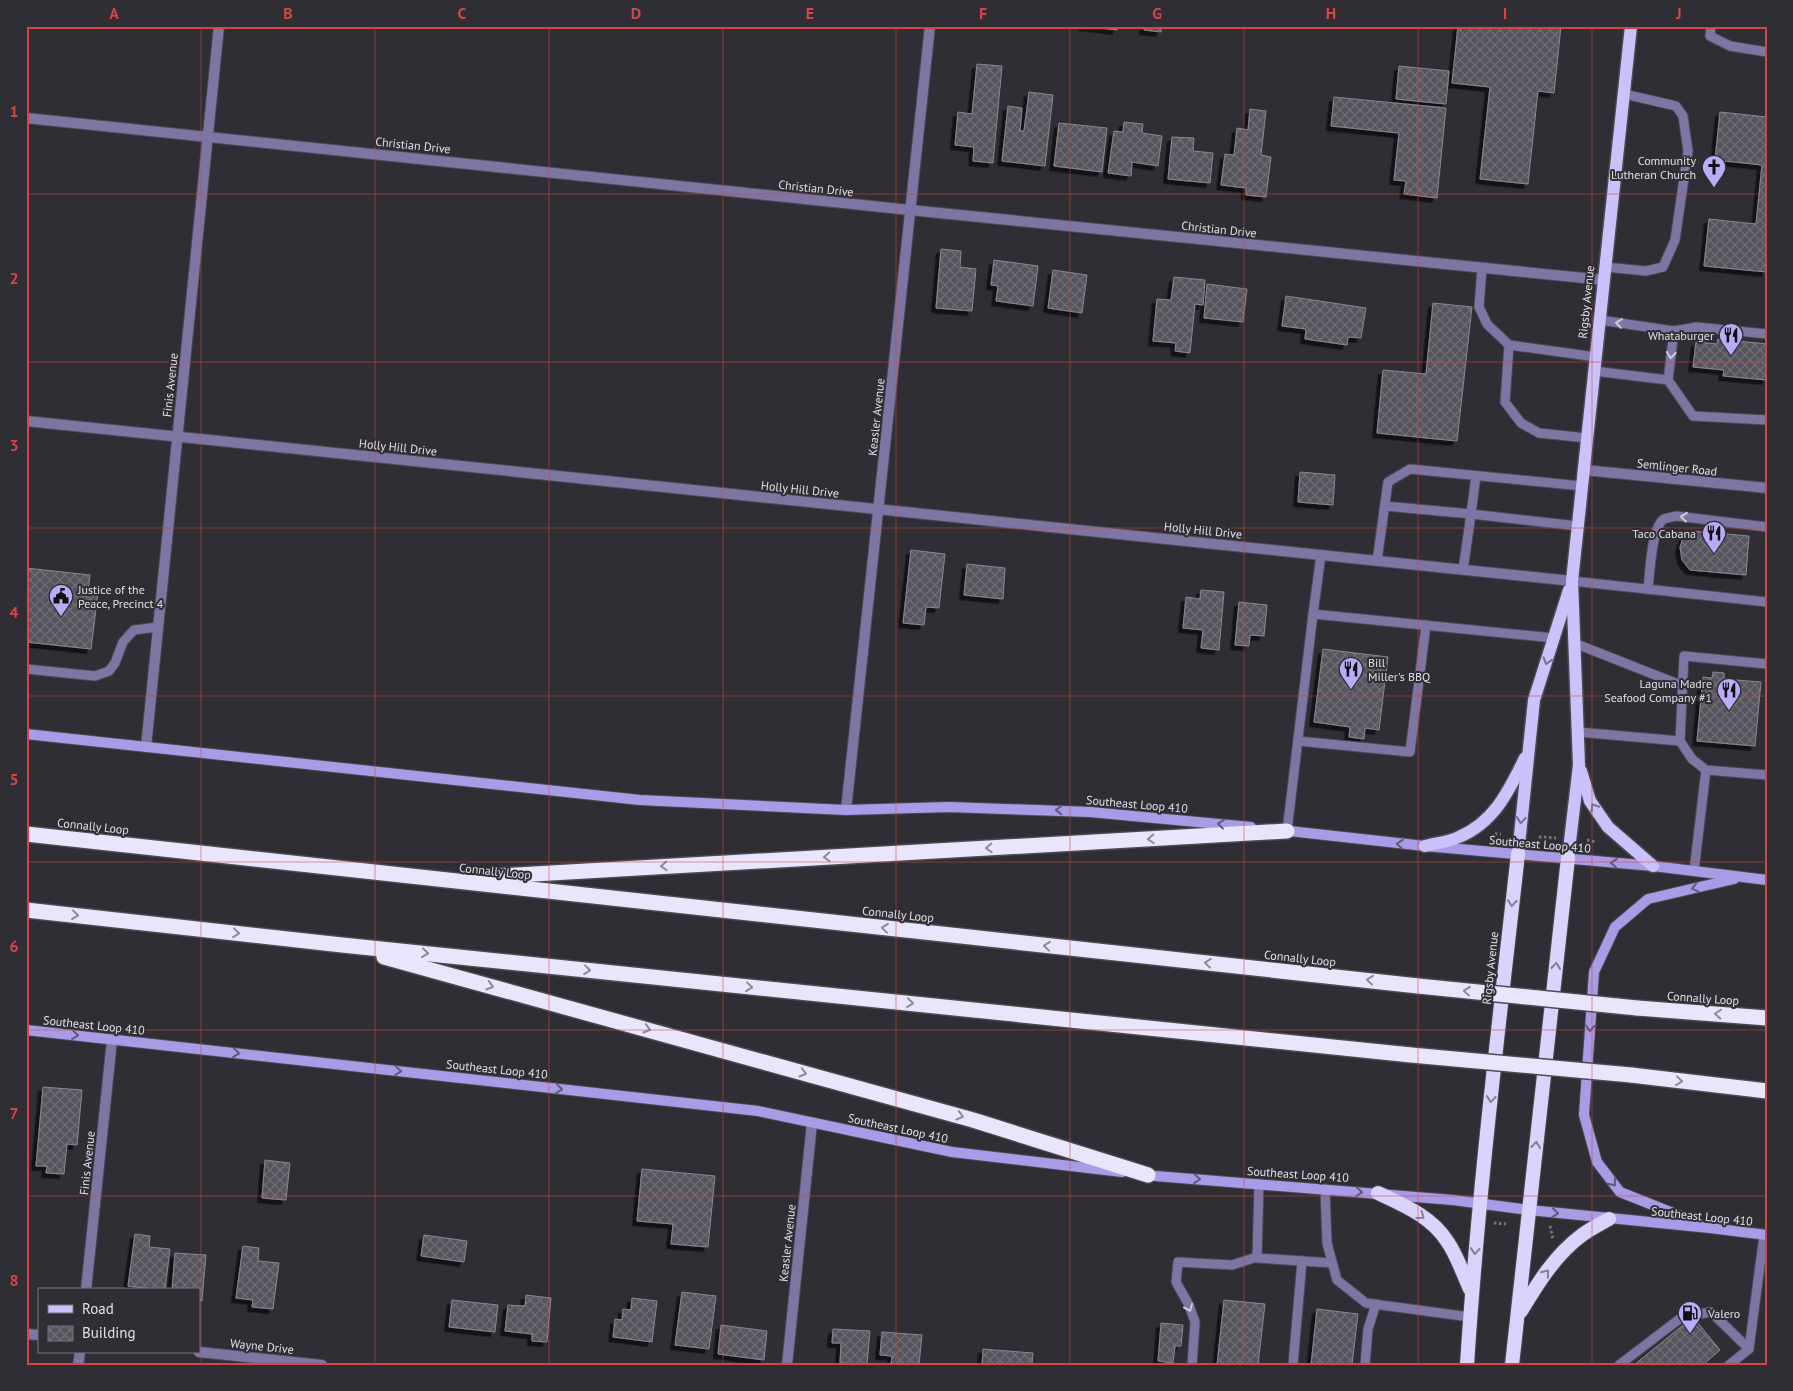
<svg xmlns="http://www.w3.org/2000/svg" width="1793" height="1391" font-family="'PT Sans',sans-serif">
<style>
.building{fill:url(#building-cross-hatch);stroke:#898790;filter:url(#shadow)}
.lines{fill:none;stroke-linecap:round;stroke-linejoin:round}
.service-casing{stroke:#4b4a51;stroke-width:11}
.minor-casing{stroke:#4b4a51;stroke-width:12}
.secondary-casing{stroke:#4b4a51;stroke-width:12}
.primary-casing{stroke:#4b4a51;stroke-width:15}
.trunk-casing{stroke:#4b4a51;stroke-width:16}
.motorway-casing{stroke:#4b4a51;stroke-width:18}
.path{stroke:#75747a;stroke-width:3;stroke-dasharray:2.5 2.5;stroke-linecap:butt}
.service{stroke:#7d75a4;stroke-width:9}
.minor{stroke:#7d75a4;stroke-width:10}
.secondary{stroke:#aa9be7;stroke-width:10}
.primary{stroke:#cbc1fb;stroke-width:12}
.trunk{stroke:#dad3fc;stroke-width:14}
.motorway{stroke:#e9e5fd;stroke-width:15}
.motorway-bridge-casing{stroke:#4b4a51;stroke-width:18;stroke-linecap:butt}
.motorway-bridge{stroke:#e9e5fd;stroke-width:15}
.oneway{stroke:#cdcbd8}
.oneway2{stroke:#75708e}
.oneway3{stroke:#605a7c}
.oneway4{stroke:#8c8a99}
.oneway5{stroke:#848098}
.grid{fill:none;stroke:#d84444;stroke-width:1;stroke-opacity:0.55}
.labels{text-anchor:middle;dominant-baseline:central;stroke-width:4;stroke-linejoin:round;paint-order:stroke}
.street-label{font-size:12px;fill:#e1e0e5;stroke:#2f2e35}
.poi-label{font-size:12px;fill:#e1e0e5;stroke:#2f2e35;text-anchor:end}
.neatline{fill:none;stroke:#d84444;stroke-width:2}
.grid-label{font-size:16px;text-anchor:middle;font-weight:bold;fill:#d84444}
</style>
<defs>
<pattern id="building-cross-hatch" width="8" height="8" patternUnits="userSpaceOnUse" patternTransform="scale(1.25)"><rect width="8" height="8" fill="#57555e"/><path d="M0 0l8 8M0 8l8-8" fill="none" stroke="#6f6d75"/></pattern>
<filter id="shadow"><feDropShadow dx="-4.5" dy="4.5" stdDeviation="0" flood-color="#0009"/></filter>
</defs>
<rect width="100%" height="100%" fill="#2f2e35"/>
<g class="building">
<polygon points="1083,26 1118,26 1117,30"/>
<polygon points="1144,26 1161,26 1161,32 1144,30"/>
<polygon points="1458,26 1561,26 1554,93 1538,91 1528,184 1480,179 1490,87 1452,83"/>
<polygon points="977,64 1002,66 993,163 973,161 974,147 955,145 958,112 972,114"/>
<polygon points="1399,66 1449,71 1446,104 1396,99"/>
<polygon points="1029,92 1053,95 1045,166 1002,161 1008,106 1022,108 1020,131 1024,131"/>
<polygon points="1334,97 1446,108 1437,198 1404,194 1406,181 1394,180 1399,133 1331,126"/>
<polygon points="1250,109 1266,111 1261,155 1271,157 1266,197 1246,195 1246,188 1221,185 1225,154 1234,155 1237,128 1248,130"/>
<polygon points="1720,112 1767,117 1767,272 1704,266 1709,219 1756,224 1762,165 1715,160"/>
<polygon points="1124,122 1143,124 1142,133 1162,136 1158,166 1132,162 1131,176 1108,173 1114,131 1123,132"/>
<polygon points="1059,123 1107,128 1102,172 1054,166"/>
<polygon points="1172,137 1194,138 1193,151 1213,153 1210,183 1168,179"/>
<polygon points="941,249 961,251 960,267 976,269 972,311 936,308"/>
<polygon points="994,260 1038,266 1033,306 996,301 998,286 991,285"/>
<polygon points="1053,270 1087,275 1082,313 1048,308"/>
<polygon points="1174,277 1205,280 1203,305 1195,304 1190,353 1175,351 1176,343 1153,341 1157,299 1171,300"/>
<polygon points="1207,284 1247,289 1243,322 1204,318"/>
<polygon points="1286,296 1366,308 1361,338 1348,337 1347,345 1305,339 1306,329 1282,326"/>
<polygon points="1433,303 1472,307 1457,441 1377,433 1383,370 1426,374"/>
<polygon points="1718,339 1767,344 1767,380 1723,376 1724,370 1693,367 1696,342 1717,344"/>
<polygon points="1300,472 1335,475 1333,505 1298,502"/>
<polygon points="1692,531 1749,536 1746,575 1690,570 1682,560 1680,547 1684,536"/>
<polygon points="911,550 945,554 939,608 926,607 924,625 903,623"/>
<polygon points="967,564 1005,568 1003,599 964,595"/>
<polygon points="26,568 90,575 88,592 98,593 91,649 26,642"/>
<polygon points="1201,590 1224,592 1219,650 1201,648 1203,630 1183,628 1186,597 1200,599"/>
<polygon points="1239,602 1267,605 1264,636 1250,635 1249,646 1235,645"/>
<polygon points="1323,649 1388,657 1379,730 1365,728 1364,739 1349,737 1350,727 1314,722"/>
<polygon points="1713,672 1724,673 1724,679 1761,682 1755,746 1697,741 1703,677 1712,678"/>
<polygon points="43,1087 82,1090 77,1145 67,1144 64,1174 46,1173 47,1166 36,1166"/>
<polygon points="265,1160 290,1163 286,1200 262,1198"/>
<polygon points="642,1169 715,1176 708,1247 671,1244 673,1224 637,1221"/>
<polygon points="135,1234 150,1236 149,1247 170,1249 165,1290 145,1290 145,1288 128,1286"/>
<polygon points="424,1235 467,1241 464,1262 421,1256"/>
<polygon points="243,1246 259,1248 258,1261 279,1263 273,1309 252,1307 253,1300 236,1298"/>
<polygon points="175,1253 206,1255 202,1301 199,1300 199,1290 172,1290"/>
<polygon points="682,1292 716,1296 709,1349 675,1345"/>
<polygon points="526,1295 551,1298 547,1342 532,1341 532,1334 505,1331 508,1305 525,1306"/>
<polygon points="632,1298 657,1301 652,1342 613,1337 615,1319 622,1320 623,1309 631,1310"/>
<polygon points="452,1300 498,1305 495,1332 449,1327"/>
<polygon points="1224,1300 1265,1304 1258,1365 1217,1365"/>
<polygon points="1317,1309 1358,1314 1352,1365 1311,1365"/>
<polygon points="1693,1317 1720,1350 1703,1365 1634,1365"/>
<polygon points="1161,1323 1183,1325 1181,1346 1175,1346 1173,1363 1158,1361"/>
<polygon points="721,1325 767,1331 764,1360 718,1354"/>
<polygon points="833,1329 870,1331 867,1365 840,1363 841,1343 832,1343"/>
<polygon points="882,1332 922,1335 919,1365 891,1365 892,1356 880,1355"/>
<polygon points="983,1349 1033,1353 1032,1365 982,1365"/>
</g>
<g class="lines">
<g class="service-casing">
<g id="service">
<polyline points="1711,26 1710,36 1730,46 1767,52"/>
<polyline points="1605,267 1646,271 1663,267 1675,240 1688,151 1683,116 1676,106 1624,94"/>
<polyline points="1482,268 1479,307 1487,324 1509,345 1505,402 1521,423 1539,433 1587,438"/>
<polyline points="1600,320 1674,331 1697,327 1767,334"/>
<polyline points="1509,345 1596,357"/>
<polyline points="1594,371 1668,380 1693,416 1767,420"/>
<polyline points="1668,380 1674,331"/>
<polyline points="1385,506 1471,514 1476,476"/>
<polyline points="1321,555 1313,614 1554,638"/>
<polyline points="1377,561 1388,482 1410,469 1582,486"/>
<polyline points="1463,570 1471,514 1578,526"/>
<polyline points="1572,581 1767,602"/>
<path d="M1648,589C1650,574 1651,527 1664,519C1667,518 1672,517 1676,516L1767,527"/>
<polyline points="1574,643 1683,686"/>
<polyline points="1767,664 1684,656 1680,741 1692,759 1706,770 1767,775"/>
<polyline points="26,669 95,676 109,671 115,663 123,642 134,630 158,627"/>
<polyline points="1578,732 1680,741"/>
<polyline points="1298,741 1410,752 1426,625"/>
<polyline points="1287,831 1313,614"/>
<polyline points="1694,871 1706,770"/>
<polyline points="1259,1184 1257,1258 1332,1263"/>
<polyline points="1325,1189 1327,1243 1337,1280 1366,1303 1470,1317"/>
<polyline points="1192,1365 1195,1322 1189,1305 1176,1282 1178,1262 1232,1265 1257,1257"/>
<polyline points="1293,1365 1302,1261"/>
<polyline points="1365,1365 1368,1329 1376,1304"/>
<polyline points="1619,1365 1682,1317 1711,1312 1749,1349"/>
<polyline points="1729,1365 1749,1349 1764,1235"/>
</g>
</g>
<g class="minor-casing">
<g id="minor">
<polyline points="26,118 910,210 1604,280"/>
<polyline points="26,421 1572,581"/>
<polyline points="1584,470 1767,488"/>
<polyline points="146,747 219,26"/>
<polyline points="846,810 930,26"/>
<polyline points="86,1290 112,1040"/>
<polyline points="26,1334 39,1335"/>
<polyline points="199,1352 322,1365"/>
<polyline points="78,1365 80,1352"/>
<polyline points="787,1365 812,1123"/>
</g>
</g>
<g class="secondary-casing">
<g id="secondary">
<polyline points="26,734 640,800 846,810 949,807 1090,812 1251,827"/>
<polyline points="1280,830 1425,846 1653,866 1767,880"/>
<polyline points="26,1030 758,1111 952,1152 1122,1172"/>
<polyline points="1143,1175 1453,1200 1529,1210 1710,1228 1767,1235"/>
<polyline points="1698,1223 1620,1192 1597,1162 1584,1115 1594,972 1615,927 1648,899 1734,879"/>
</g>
</g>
<g class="primary-casing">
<g id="primary">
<polyline points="1581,771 1590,801 1608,827 1653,866"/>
<path d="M1425,846C1436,843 1449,842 1459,837C1495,822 1509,790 1525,758"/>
<polyline points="1518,854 1534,700 1569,590"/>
<polyline points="1568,858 1579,765 1572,581 1631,26"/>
</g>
</g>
<g class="trunk-casing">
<g id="trunk">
<path d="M1378,1193C1403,1205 1431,1216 1447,1241C1457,1255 1463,1274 1470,1289"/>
<path d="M1521,1311C1538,1283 1555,1255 1582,1235C1590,1229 1600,1224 1609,1219"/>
<path d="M1467,1365C1478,1194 1499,1024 1518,854"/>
<polyline points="1512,1365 1568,858"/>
</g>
</g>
<g class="motorway-casing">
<g id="motorway">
<polyline points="26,834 1418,986"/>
<polyline points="480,877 1287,831"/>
<polyline points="26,910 342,945 1411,1055"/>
<polyline points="384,957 973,1120 1148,1175"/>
<polyline points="1637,1008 1767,1018"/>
<polyline points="1631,1075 1767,1091"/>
</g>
</g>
<g class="path">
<polyline points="1495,834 1501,834"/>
<polyline points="1539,837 1556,838"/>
<polyline points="1587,840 1596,842"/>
<polyline points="1494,1223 1506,1224"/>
<polyline points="1550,1226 1553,1239"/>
</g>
<use href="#service" class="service"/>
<use href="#minor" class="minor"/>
<use href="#secondary" class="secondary"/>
<use href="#primary" class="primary"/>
<use href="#trunk" class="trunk"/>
<use href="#motorway" class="motorway"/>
<g class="motorway-bridge-casing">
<g id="motorway-bridge">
<polyline points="1418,986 1637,1008"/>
<polyline points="1411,1055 1631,1075"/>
</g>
</g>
<use href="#motorway-bridge" class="motorway-bridge"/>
</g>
<defs><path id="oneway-chevron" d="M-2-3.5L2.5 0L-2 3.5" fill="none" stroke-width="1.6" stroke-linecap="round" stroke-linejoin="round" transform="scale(1.25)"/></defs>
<g class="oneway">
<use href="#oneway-chevron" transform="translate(1619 323) rotate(-172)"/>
<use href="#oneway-chevron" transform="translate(1671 355) rotate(96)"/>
<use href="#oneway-chevron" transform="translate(1684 517) rotate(-174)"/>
<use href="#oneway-chevron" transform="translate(1189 1308) rotate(66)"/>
</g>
<g class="oneway2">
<use href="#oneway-chevron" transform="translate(1547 661) rotate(107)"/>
<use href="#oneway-chevron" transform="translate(1594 807) rotate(-122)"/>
<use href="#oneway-chevron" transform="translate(1521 820) rotate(96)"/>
</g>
<g class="oneway3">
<use href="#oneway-chevron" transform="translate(1059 810) rotate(-178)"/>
<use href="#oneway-chevron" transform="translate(1221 824) rotate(-174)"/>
<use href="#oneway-chevron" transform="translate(1400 844) rotate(-174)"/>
<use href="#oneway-chevron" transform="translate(1614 863) rotate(-175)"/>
<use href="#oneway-chevron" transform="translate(1695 888) rotate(167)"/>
<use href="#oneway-chevron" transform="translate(1590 1028) rotate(94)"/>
<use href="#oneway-chevron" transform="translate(75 1035) rotate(6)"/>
<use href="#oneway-chevron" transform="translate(236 1053) rotate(6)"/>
<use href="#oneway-chevron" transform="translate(398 1071) rotate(6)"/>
<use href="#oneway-chevron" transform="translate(559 1089) rotate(6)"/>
<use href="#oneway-chevron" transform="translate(1197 1179) rotate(5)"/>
<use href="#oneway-chevron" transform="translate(1613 1183) rotate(52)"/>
<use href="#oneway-chevron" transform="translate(1359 1192) rotate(4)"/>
<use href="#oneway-chevron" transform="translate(1555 1213) rotate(6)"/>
</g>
<g class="oneway4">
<use href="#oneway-chevron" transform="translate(1151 839) rotate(177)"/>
<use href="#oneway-chevron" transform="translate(989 848) rotate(177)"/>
<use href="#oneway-chevron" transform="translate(827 857) rotate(177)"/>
<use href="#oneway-chevron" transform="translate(664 866) rotate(177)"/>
<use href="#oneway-chevron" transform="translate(75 915) rotate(6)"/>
<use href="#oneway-chevron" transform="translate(885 928) rotate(-174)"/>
<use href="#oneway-chevron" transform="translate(236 933) rotate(6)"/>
<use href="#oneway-chevron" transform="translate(1047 946) rotate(-174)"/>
<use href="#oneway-chevron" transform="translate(425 953) rotate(6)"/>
<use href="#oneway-chevron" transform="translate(1208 963) rotate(-174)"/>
<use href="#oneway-chevron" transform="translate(587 970) rotate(6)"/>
<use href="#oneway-chevron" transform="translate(1370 980) rotate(-174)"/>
<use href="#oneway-chevron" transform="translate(490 986) rotate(16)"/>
<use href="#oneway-chevron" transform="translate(749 987) rotate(6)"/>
<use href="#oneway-chevron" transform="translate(1467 991) rotate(-174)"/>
<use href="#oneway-chevron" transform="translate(910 1003) rotate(6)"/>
<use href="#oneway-chevron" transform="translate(1718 1014) rotate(-176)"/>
<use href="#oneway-chevron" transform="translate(647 1029) rotate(16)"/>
<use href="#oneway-chevron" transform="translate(803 1073) rotate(16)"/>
<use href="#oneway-chevron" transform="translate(1679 1081) rotate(6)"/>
<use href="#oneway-chevron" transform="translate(960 1116) rotate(16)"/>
</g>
<g class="oneway5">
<use href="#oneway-chevron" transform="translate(1512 903) rotate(96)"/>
<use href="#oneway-chevron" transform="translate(1556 966) rotate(-84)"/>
<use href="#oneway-chevron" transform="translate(1491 1099) rotate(96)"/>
<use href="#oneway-chevron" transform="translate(1536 1145) rotate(-84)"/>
<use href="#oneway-chevron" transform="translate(1421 1216) rotate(36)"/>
<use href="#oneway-chevron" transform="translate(1475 1251) rotate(95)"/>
<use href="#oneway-chevron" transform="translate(1546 1273) rotate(-52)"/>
</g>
<path class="grid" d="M201,26V1365M375,26V1365M549,26V1365M723,26V1365M896,26V1365M1070,26V1365M1244,26V1365M1418,26V1365M1592,26V1365M26,194H1767M26,362H1767M26,528H1767M26,696H1767M26,862H1767M26,1030H1767M26,1196H1767"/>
<defs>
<g id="church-pin" transform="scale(1.25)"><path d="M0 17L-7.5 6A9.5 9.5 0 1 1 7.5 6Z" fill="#b9abf7" stroke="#2f2e35"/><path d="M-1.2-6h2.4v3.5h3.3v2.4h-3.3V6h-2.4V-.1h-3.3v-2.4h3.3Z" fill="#111"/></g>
<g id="restaurant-pin" transform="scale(1.25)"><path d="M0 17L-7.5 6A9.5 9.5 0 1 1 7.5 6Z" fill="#b9abf7" stroke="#2f2e35"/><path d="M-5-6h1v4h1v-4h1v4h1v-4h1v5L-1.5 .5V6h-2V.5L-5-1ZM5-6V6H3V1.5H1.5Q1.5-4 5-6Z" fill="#111"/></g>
<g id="civic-pin" transform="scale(1.25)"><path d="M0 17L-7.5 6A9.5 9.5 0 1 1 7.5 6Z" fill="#b9abf7" stroke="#2f2e35"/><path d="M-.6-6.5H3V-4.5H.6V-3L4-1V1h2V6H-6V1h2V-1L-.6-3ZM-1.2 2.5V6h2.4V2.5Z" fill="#111"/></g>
<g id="fuel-pin" transform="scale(1.25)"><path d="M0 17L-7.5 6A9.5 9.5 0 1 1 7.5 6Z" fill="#b9abf7" stroke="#2f2e35"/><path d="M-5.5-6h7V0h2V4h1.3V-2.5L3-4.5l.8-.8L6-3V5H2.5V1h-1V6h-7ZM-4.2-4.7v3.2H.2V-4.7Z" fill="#111"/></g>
</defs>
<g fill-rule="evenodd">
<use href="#church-pin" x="1714" y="167"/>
<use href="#restaurant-pin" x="1731" y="335"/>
<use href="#restaurant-pin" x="1714" y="533"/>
<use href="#civic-pin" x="61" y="596"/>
<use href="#restaurant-pin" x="1351" y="669"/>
<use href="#restaurant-pin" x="1729" y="690"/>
<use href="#fuel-pin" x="1690" y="1313"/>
</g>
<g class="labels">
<g class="street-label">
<text transform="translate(413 145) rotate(6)">Christian Drive</text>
<text transform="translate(816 188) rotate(6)">Christian Drive</text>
<text transform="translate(1219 229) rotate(6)">Christian Drive</text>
<text transform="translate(1586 302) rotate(-84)">Rigsby Avenue</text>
<text transform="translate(170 385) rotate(-84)">Finis Avenue</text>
<text transform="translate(876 417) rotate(-84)">Keasler Avenue</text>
<text transform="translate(398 447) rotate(6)">Holly Hill Drive</text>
<text transform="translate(1677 467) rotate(6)">Semlinger Road</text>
<text transform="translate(800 489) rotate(6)">Holly Hill Drive</text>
<text transform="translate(1203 530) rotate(6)">Holly Hill Drive</text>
<text transform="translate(1137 804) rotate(5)">Southeast Loop 410</text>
<text transform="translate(93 826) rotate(6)">Connally Loop</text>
<text transform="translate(1540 844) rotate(5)">Southeast Loop 410</text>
<text transform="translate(495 871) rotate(6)">Connally Loop</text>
<text transform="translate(898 914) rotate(6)">Connally Loop</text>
<text transform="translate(1300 958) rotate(6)">Connally Loop</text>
<text transform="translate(1490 968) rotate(-84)">Rigsby Avenue</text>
<text transform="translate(1703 998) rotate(4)">Connally Loop</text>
<text transform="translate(94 1025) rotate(6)">Southeast Loop 410</text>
<text transform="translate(497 1069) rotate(6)">Southeast Loop 410</text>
<text transform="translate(898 1128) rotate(12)">Southeast Loop 410</text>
<text transform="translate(87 1163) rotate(-84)">Finis Avenue</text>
<text transform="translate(1298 1174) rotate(4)">Southeast Loop 410</text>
<text transform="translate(1702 1216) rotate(6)">Southeast Loop 410</text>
<text transform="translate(787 1243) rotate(-84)">Keasler Avenue</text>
<text transform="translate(262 1346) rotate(6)">Wayne Drive</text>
</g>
<g class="poi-label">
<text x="1696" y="160">Community<tspan x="1696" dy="14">Lutheran Church</tspan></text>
<text x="1714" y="335">Whataburger</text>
<text x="1696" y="533">Taco Cabana</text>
<text x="78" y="589" text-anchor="start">Justice of the<tspan x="78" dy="14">Peace, Precinct 4</tspan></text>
<text x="1368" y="662" text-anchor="start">Bill<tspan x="1368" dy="14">Miller's BBQ</tspan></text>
<text x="1712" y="683">Laguna Madre<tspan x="1712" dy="14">Seafood Company #1</tspan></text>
<text x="1708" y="1313" text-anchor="start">Valero</text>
</g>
</g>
<rect width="1793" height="1391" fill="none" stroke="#2f2e35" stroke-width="55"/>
<rect x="38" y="1288" width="162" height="65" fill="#2f2e35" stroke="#76757b"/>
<rect x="48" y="1305" width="25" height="8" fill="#cbc1fb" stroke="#76757b"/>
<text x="82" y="1314" font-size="15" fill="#e1e0e5">Road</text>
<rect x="48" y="1326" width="25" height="15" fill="url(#building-cross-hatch)" stroke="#76757b"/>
<text x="82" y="1338" font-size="15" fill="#e1e0e5">Building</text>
<rect x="28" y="28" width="1738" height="1336" class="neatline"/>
<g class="grid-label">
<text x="114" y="19">A</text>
<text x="288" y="19">B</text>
<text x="462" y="19">C</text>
<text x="636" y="19">D</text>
<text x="810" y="19">E</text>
<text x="983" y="19">F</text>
<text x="1157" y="19">G</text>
<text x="1331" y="19">H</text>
<text x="1505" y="19">I</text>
<text x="1679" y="19">J</text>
<text x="14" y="117">1</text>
<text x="14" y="284">2</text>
<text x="14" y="451">3</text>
<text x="14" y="618">4</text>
<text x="14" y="785">5</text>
<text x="14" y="952">6</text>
<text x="14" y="1119">7</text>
<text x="14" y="1286">8</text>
</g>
</svg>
